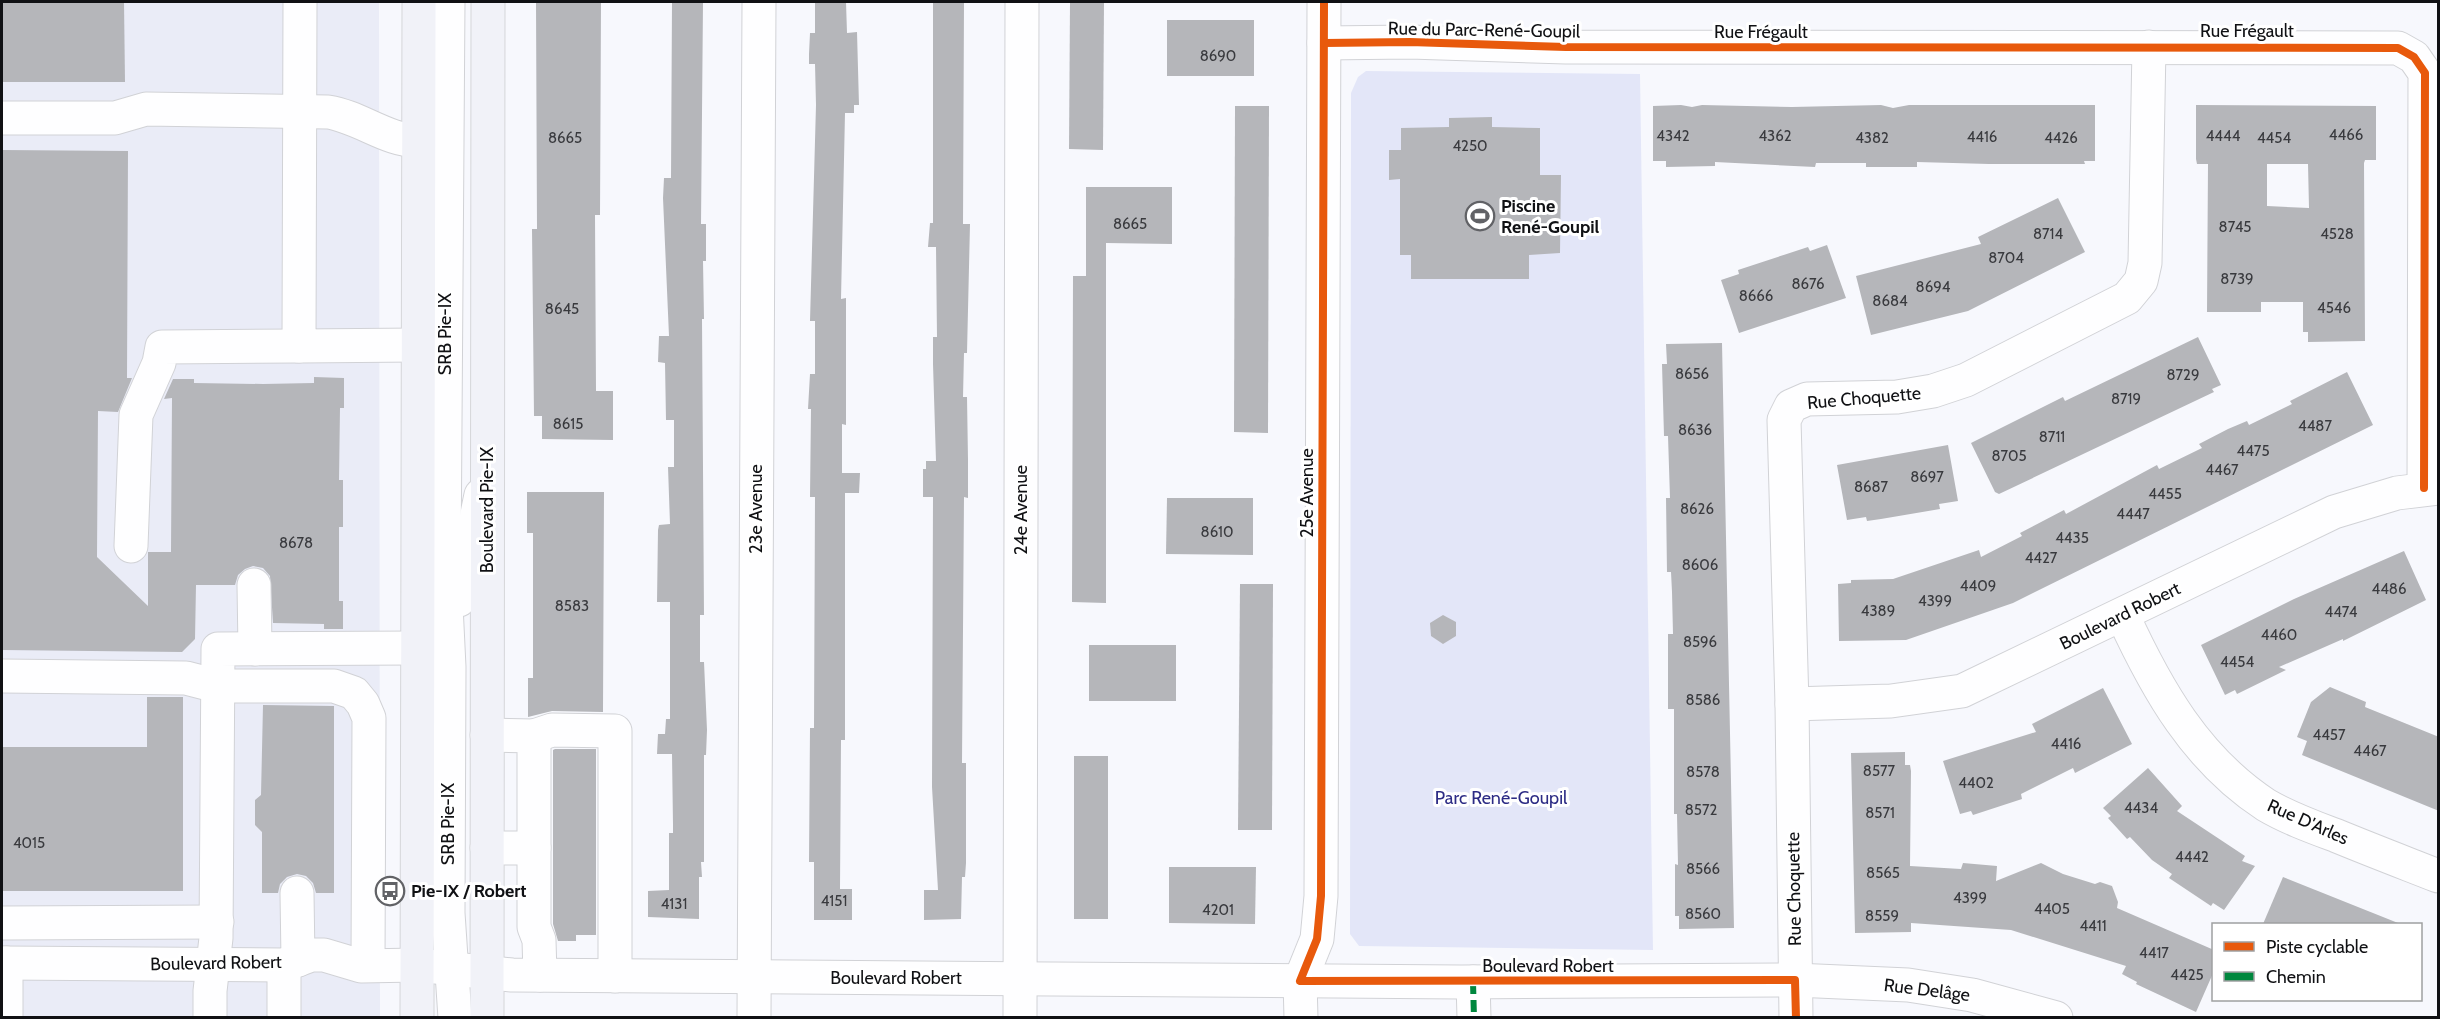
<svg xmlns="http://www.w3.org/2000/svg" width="2440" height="1019" font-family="Cabin,sans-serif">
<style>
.built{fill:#eaecf7}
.green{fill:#e3e6f8}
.building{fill:#b5b6ba;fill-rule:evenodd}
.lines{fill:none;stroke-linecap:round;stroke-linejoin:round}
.minor-casing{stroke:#d1d2d6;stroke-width:35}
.major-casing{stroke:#d5d6d9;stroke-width:35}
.minor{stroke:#fefeff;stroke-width:33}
.major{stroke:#f1f2f8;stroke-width:33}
.quiet{stroke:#00873e;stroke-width:6;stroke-dasharray:12 6;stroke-linecap:butt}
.cycleway-casing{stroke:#fff;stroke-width:11}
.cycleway{stroke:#e8590c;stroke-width:8}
.labels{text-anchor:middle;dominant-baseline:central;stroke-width:6;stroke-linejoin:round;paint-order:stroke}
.number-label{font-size:15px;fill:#393a3e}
.street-label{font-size:18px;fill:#101114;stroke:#fff}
.poi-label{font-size:18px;font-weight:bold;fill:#101114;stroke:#fff;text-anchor:start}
.park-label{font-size:18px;fill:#2d2c85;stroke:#fff}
</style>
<rect width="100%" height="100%" fill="#f7f8fd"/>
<polygon class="built" points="2,2 379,2 380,1017 2,1018"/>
<polygon class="green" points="1366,71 1640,74 1653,950 1359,946 1350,934 1351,93 1358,77"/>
<g class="building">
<polygon points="2,2 124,2 125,82 2,82"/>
<polygon points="536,2 601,2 600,215 595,215 596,391 613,391 613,440 542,439 542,416 534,416 532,229 537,229"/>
<polygon points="672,2 703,2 701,224 706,224 706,261 703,261 704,319 702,319 704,615 700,615 700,662 704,662 707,730 706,755 704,755 704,862 701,862 702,877 699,877 699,919 648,917 648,891 669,890 669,833 673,833 673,825 672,754 657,754 658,734 665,734 666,719 670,719 670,602 657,602 658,530 659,525 670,524 668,467 674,467 674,420 666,420 665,363 658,362 659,336 669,336 663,198 664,178 671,178"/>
<polygon points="815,2 846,2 847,33 857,32 859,105 854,105 854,113 845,113 841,299 846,298 846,425 842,424 842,473 860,473 859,493 845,493 845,740 841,740 840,889 852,889 852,920 814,920 814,862 809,862 810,728 814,728 815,497 810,497 811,409 808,409 810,374 815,374 815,321 810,321 816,105 815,64 809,64 809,54 810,33 815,33"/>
<polygon points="933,2 964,2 963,224 970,224 967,353 964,353 963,397 967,397 968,460 968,498 964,497 962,763 966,763 966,863 965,877 962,877 961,919 924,920 924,890 938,890 932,787 933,497 923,497 923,469 926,469 926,461 936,461 933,364 933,337 937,337 936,247 928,247 930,223 933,223"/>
<polygon points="1070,2 1104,2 1103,150 1069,149"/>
<rect x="1167" y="20" width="87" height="56"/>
<polygon points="1681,105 1692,107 1702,105 1792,107 1881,105 1893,108 1909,105 2095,105 2095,161 2084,161 2085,164 1989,164 1917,162 1917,167 1866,167 1866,163 1816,163 1815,167 1715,162 1715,166 1666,167 1666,161 1653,161 1653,106"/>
<path d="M2196,105L2376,106V160H2365L2364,163L2365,341L2308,342V332H2303V302H2261V312H2207L2208,164H2197L2196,159ZM2267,164H2308L2309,208L2267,206Z"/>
<polygon points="1235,106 1269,106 1268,433 1234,432"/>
<polygon points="1492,117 1492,127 1540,128 1540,175 1561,175 1560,253 1529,255 1529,279 1411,279 1411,255 1400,255 1400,179 1389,180 1389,150 1401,150 1401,128 1449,127 1449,118"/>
<polygon points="2,150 128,151 127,378 132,378 118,412 98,411 97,557 148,606 148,552 171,552 172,398 164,399 173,379 194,379 194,383 263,384 314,383 314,377 344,378 344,408 340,408 339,480 343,480 343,527 339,527 339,601 343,601 343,629 324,629 324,624 273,623 270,576 263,568 253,566 245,569 238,575 235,585 196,585 195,639 182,652 2,650"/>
<polygon points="1086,187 1172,187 1172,244 1106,243 1106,603 1072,602 1073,276 1086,276"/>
<polygon points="2058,198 2085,252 1968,311 1871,335 1856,276 1981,244 1978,237"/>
<polygon points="1827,245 1846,298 1739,333 1721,280 1739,274 1738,270 1808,247 1810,251"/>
<polygon points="2198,337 2221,385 2212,389 2214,392 1999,494 1995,492 1971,443 2063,397 2065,401"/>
<polygon points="1722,343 1734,928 1679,929 1679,916 1675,916 1675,864 1678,865 1677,814 1674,814 1674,709 1668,709 1668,634 1673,634 1672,592 1671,572 1667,572 1666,498 1670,498 1668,436 1664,436 1662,364 1667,364 1666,344"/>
<polygon points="2347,372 2373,425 2013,603 1906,640 1839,641 1838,584 1851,583 1851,580 1893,579 1979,550 1981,557 2022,536 2020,533 2064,510 2066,514 2157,465 2159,469 2202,448 2199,444 2228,429 2247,421 2249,425 2292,404 2290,401"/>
<polygon points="1948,445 1958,501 1939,504 1940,509 1881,519 1867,521 1866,517 1847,520 1837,465"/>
<polygon points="527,492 604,492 603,712 552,711 528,717 528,678 533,678 533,533 527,533"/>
<polygon points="1167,498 1253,498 1253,555 1166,554"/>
<polygon points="2404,551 2426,600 2343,641 2343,639 2279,667 2286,670 2237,694 2235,690 2225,695 2201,645 2294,599"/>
<polygon points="1240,584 1273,584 1272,830 1238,830"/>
<polygon points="1443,615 1456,622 1456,636 1443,644 1431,636 1430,623"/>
<rect x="1089" y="645" width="87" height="56"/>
<polygon points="2330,687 2366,702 2365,707 2439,737 2439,811 2302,755 2307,741 2297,737 2311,702"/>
<polygon points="2103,688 2132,744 2075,773 2073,768 2021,794 2022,799 1973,815 1971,811 1960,814 1943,761 2036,732 2032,724"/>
<polygon points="147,697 183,697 183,891 2,891 2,747 147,747"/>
<polygon points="263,705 334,706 334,893 316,893 313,883 306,876 297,874 287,877 280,884 278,893 262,893 262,832 255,825 255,800 261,795"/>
<polygon points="555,749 596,749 596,935 576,935 576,941 558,941 553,924 553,750"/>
<polygon points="1905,752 1905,765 1910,765 1911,771 1910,866 1961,869 1963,863 1997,866 1996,881 2041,863 2063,874 2095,884 2100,882 2112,886 2118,902 2117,908 2214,950 2214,971 2196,1012 2136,984 2137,982 2122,974 2126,966 2011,930 1911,923 1911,932 1855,933 1851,753"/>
<rect x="1074" y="756" width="34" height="163"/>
<polygon points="2148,768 2182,806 2177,811 2245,856 2242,861 2255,866 2224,910 2213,903 2211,906 2169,878 2172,874 2152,860 2130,837 2127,839 2108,818 2111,816 2103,808"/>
<polygon points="1169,867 1256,867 1255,924 1169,923"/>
<polygon points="2283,877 2398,923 2398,924 2263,924"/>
</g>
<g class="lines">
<g class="minor-casing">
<g id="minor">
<polyline points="300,2 299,346 418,345"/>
<polyline points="448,2 444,564 449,667 448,913 455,1018"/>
<polyline points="1324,43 1410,42 1566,47 2398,48 2414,57 2425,73 2424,488"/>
<path d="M2,118H115L146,109L328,112C360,117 387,141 419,141"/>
<polyline points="131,546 136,415 159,363 162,347 299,346"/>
<polyline points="254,585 255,649"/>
<polyline points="459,600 481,495"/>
<path d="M2123,616C2157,690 2196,759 2266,805C2288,818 2313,827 2337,836C2371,850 2405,863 2438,876"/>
<polyline points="2,676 186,678 217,686 334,686 354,693 363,704 369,718 368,965"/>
<polyline points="1792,704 1891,701 1962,691 2334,512 2397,493 2438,488"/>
<polyline points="487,735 534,736 534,927 539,940 540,975"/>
<polyline points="534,736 552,730 615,731 615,976"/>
<polyline points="487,848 534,848"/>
<polyline points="297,893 298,960"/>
<polyline points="2,923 217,922"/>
<polyline points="2,963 284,965 311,955 324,955 361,966 417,965 512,975 1461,982 1795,980 1908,985 1972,995 2056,1018"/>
<polyline points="6,963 6,1018"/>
<polyline points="1473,982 1474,1018"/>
<polyline points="210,1018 210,991 216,938 218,649 417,648"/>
<polyline points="284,1018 284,965"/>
<polyline points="754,1018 759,2"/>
<polyline points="1020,1018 1022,2"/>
<polyline points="1301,1018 1300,981 1317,939 1321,896 1324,2"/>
<polyline points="1796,1018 1792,704 1784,420 1791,406 1807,399 1897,397 1933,391 1966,380 2127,298 2141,281 2145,263 2149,47"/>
</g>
</g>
<g class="major-casing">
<g id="major">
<polyline points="417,1018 419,2"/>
<polyline points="487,1018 488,2"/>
</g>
</g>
<use href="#minor" class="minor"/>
<use href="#major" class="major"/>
<polyline class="quiet" points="1473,982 1474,1018"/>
<g class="cycleway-casing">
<g id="cycleway">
<polyline points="1324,2 1321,896 1317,939 1300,981 1795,980 1796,1018"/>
<polyline points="1324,43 1410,42 1566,47 2398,48 2414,57 2425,73 2424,488"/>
</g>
</g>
<use href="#cycleway" class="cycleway"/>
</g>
<defs>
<g id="stadium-ring" transform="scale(1.5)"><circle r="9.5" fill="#fff" stroke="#616266" stroke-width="1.5"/><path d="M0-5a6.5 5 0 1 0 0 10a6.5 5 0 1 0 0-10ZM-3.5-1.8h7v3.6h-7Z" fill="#616266"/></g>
<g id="bus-ring" transform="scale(1.5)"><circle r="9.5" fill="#fff" stroke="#616266" stroke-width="1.5"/><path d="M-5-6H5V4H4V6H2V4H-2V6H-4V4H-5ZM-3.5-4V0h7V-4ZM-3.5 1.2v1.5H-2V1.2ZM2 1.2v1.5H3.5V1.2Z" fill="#616266"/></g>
</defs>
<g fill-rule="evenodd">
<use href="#stadium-ring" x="1480" y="216"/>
<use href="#bus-ring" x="390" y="891"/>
</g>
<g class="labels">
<g class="number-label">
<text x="1218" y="56">8690</text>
<text x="2346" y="135">4466</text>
<text x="1673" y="136">4342</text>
<text x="1775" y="136">4362</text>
<text x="2223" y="136">4444</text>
<text x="1982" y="137">4416</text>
<text x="565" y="138">8665</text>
<text x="1872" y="138">4382</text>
<text x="2061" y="138">4426</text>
<text x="2274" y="138">4454</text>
<text x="1470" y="146">4250</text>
<text x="1130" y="224">8665</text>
<text x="2235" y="227">8745</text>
<text x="2048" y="234">8714</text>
<text x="2337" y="234">4528</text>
<text x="2006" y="258">8704</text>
<text x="2237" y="279">8739</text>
<text x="1808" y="284">8676</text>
<text x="1933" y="287">8694</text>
<text x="1756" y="296">8666</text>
<text x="1890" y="301">8684</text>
<text x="2334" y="308">4546</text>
<text x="562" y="309">8645</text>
<text x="1692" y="374">8656</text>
<text x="2183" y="375">8729</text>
<text x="2126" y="399">8719</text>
<text x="568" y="424">8615</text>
<text x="2315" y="426">4487</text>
<text x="1695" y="430">8636</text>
<text x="2052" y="437">8711</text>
<text x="2253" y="451">4475</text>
<text x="2009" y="456">8705</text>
<text x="2222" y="470">4467</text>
<text x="1927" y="477">8697</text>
<text x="1871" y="487">8687</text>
<text x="2165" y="494">4455</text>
<text x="1697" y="509">8626</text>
<text x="2133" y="514">4447</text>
<text x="1217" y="532">8610</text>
<text x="2072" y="538">4435</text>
<text x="296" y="543">8678</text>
<text x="2041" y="558">4427</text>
<text x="1700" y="565">8606</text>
<text x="1978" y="586">4409</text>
<text x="2389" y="589">4486</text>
<text x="1935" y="601">4399</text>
<text x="572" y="606">8583</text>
<text x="1878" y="611">4389</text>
<text x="2341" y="612">4474</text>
<text x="2279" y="635">4460</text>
<text x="1700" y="642">8596</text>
<text x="2237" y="662">4454</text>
<text x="1703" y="700">8586</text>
<text x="2329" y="735">4457</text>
<text x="2066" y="744">4416</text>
<text x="2370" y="751">4467</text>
<text x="1879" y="771">8577</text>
<text x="1703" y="772">8578</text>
<text x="1976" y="783">4402</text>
<text x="2141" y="808">4434</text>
<text x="1701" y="810">8572</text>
<text x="1880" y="813">8571</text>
<text x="29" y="843">4015</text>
<text x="2192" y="857">4442</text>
<text x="1703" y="869">8566</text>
<text x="1883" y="873">8565</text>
<text x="1970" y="898">4399</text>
<text x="834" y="901">4151</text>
<text x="674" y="904">4131</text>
<text x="2052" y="909">4405</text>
<text x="1218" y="910">4201</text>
<text x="1703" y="914">8560</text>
<text x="1882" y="916">8559</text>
<text x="2093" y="926">4411</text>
<text x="2154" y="953">4417</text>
<text x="2187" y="975">4425</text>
</g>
<g class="street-label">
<text transform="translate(1484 30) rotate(1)">Rue du Parc-René-Goupil</text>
<text x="2247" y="31">Rue Frégault</text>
<text x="1761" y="32">Rue Frégault</text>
<text transform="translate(445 334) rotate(-90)">SRB Pie-IX</text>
<text transform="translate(1864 398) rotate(-5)">Rue Choquette</text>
<text transform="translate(1307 493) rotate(-90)">25e Avenue</text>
<text transform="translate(756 509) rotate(-90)">23e Avenue</text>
<text transform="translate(487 510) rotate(-90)">Boulevard Pie-IX</text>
<text transform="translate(1021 510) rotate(-90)">24e Avenue</text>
<text transform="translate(2120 616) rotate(-26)">Boulevard Robert</text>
<text transform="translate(2308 822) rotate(24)">Rue D'Arles</text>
<text transform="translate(448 824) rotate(-90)">SRB Pie-IX</text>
<text transform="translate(1794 889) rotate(-91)">Rue Choquette</text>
<text transform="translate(216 963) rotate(-1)">Boulevard Robert</text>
<text x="1548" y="966">Boulevard Robert</text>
<text x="896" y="978">Boulevard Robert</text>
<text transform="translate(1927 990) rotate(7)">Rue Delâge</text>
</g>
<g class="poi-label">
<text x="1501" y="206">Piscine<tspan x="1501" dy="21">René-Goupil</tspan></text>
<text x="411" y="891">Pie-IX / Robert</text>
</g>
<g class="park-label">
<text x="1501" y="798">Parc René-Goupil</text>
</g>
</g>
<rect width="2440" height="1019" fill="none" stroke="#101114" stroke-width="6"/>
<rect x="2212" y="923" width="210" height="78" fill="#ffffff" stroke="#9fa0a1" stroke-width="1.5"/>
<rect x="2224" y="942" width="30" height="9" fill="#e8590c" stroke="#9fa0a1" stroke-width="1.5"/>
<text x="2266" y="953" font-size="18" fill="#101114">Piste cyclable</text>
<rect x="2224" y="972" width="30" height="9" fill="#00873e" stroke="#9fa0a1" stroke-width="1.5"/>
<text x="2266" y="983" font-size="18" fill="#101114">Chemin</text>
</svg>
